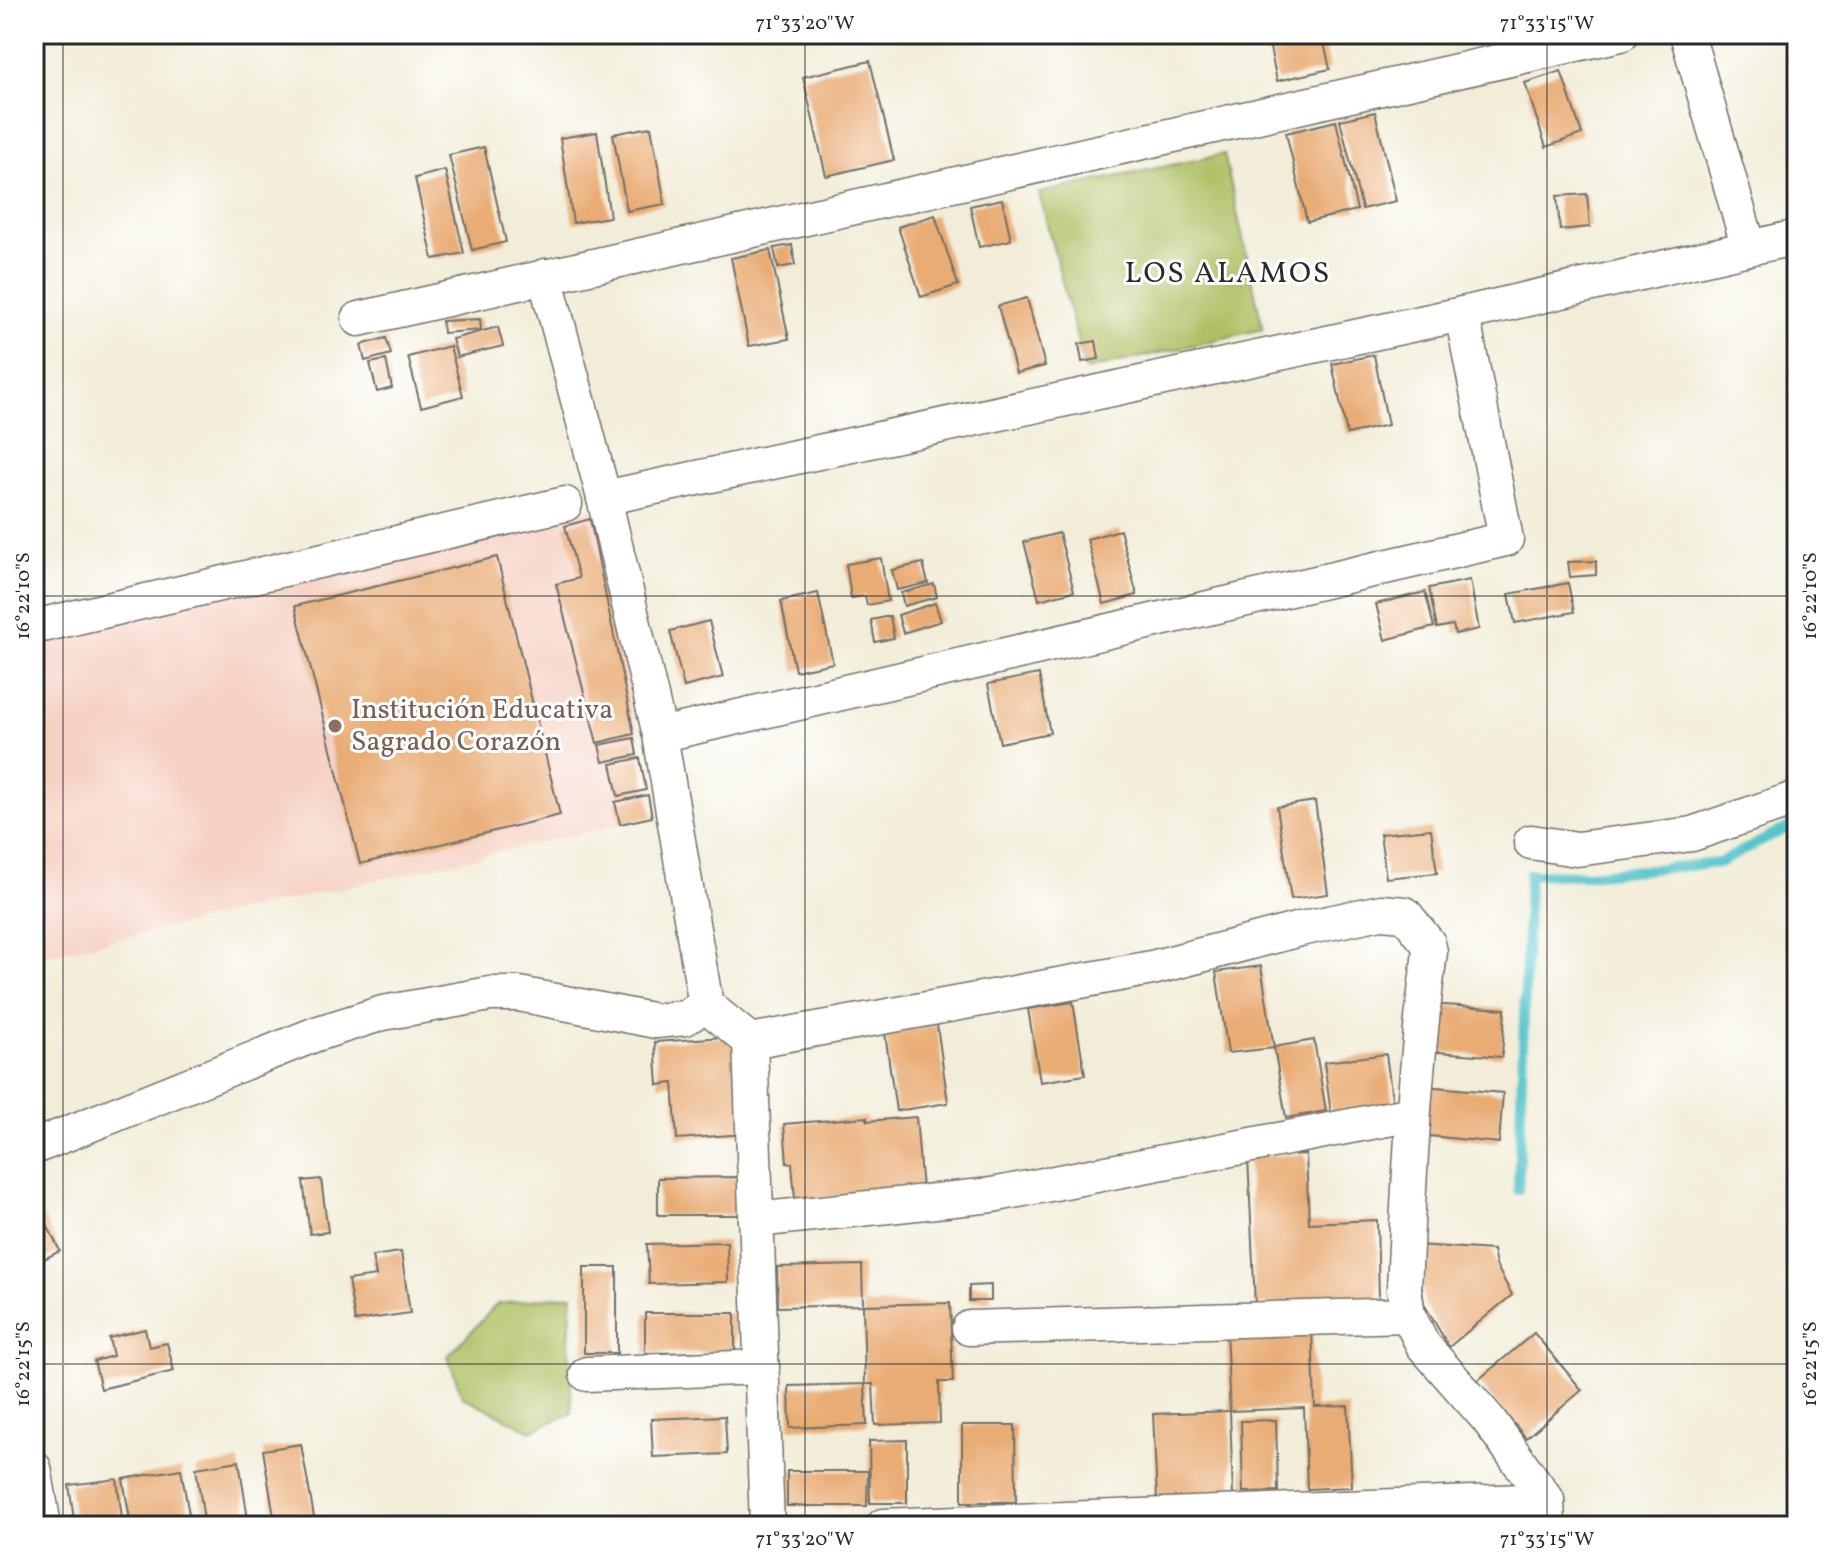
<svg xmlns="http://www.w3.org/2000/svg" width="1831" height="1560" font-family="Vollkorn,serif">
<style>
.built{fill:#f6d2c4}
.green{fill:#aec064;stroke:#6c7648;stroke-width:2}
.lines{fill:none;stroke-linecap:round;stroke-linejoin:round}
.stream{stroke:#57c4cc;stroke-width:10}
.building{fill:#e9ac74}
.minor-casing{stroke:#716f68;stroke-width:37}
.minor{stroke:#fff;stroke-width:34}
.ticks{fill:none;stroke:#2b2b2b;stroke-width:2;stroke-opacity:0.45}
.education-dot{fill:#8d6e63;stroke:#fff;stroke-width:3}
.labels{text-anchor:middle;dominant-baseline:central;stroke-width:6;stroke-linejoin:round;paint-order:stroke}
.education-label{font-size:28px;fill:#785e54;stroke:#fff;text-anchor:start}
.neighbourhood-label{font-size:30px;letter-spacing:2px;fill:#2b2b2b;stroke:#fff}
.neatline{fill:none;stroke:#2b2b2b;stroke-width:3}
.ticks-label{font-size:20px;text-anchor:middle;fill:#2b2b2b}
</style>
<rect width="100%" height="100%" fill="#fff"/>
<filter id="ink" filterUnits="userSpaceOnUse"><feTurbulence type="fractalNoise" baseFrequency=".0125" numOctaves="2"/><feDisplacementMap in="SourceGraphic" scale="16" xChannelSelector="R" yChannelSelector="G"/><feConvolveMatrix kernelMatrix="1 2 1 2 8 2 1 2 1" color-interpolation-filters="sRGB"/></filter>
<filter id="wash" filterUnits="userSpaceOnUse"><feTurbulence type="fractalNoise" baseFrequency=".006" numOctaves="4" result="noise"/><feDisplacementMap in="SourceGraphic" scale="32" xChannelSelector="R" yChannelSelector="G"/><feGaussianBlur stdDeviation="1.8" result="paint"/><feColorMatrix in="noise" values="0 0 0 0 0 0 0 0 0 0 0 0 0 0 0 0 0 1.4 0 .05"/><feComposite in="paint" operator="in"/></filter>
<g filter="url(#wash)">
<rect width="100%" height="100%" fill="#f2edd8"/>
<polygon class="built" points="594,508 654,817 34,958 34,634"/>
<g class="green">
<polygon points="1224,154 1263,329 1085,370 1039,193"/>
<polygon points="572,1295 569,1340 572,1413 531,1431 462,1396 448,1356 497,1304"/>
</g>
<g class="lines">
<polyline class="stream" points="1518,1190 1529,874 1586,875 1719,863 1797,823"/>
</g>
<g id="blocks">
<g class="building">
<polygon points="1267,34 1322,34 1330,69 1277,81"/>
<polygon points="870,61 894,160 826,176 803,77"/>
<polygon points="1561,71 1582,134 1546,147 1525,83"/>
<polygon points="1375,112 1396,201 1362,209 1340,120"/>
<polygon points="1336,121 1357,210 1307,222 1286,133"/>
<polygon points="651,127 665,204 627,211 613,134"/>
<polygon points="597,132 610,217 573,223 560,138"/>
<polygon points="484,147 506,242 472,250 449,155"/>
<polygon points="445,170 464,253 433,259 415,178"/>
<polygon points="1587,194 1590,227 1560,230 1557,196"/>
<polygon points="1002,199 1011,240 979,247 970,206"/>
<polygon points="935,215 958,285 921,297 898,227"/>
<polygon points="792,245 795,265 778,268 774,248"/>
<polygon points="770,250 789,339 749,346 731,258"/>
<polygon points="1027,298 1045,366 1016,373 998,306"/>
<polygon points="480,319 481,330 443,333 442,321"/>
<polygon points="498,327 503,346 457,357 452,339"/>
<polygon points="386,338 391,354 365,361 361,345"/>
<polygon points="1096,341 1099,359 1082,362 1079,344"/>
<polygon points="450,346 463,396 421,407 408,357"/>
<polygon points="1374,355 1388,425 1347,434 1332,364"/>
<polygon points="386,360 392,388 377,392 370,363"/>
<polygon points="590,519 634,734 597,743 556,584 579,578 565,526"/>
<polygon points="1120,530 1137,595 1104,604 1087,539"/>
<polygon points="1059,533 1074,591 1039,600 1024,542"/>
<polygon points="497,557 560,815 360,864 295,606"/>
<polygon points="881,558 888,601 867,605 865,596 851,598 846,564"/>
<polygon points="1596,561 1596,575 1570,577 1568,562"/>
<polygon points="923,563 928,583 897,590 892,570"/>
<polygon points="1470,580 1479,629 1455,634 1453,625 1437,628 1429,588"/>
<polygon points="1568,583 1574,612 1515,623 1509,594"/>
<polygon points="934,584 937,597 904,606 901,593"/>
<polygon points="1425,592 1434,627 1385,640 1376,604"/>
<polygon points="818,593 833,663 795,671 781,601"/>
<polygon points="935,603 941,621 903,633 898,615"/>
<polygon points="890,616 894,638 875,642 871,620"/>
<polygon points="709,621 723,677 684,687 670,631"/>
<polygon points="1039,674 1050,733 1000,743 988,684"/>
<polygon points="634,738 637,755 603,762 599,745"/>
<polygon points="640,758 646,790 618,796 611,764"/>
<polygon points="648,795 652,817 620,824 615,802"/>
<polygon points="1315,801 1328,894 1291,899 1277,807"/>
<polygon points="1431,829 1437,873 1386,878 1380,834"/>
<polygon points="1261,966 1274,1048 1228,1053 1216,972"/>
<polygon points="1073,1002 1085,1075 1040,1082 1028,1009"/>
<polygon points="1428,1004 1505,1009 1502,1057 1425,1051"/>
<polygon points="937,1025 948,1103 896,1111 885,1033"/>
<polygon points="738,1036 745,1134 677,1139 673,1083 658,1085 655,1042"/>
<polygon points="1314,1040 1326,1111 1286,1118 1274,1047"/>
<polygon points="1386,1054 1393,1106 1331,1114 1324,1062"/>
<polygon points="1424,1086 1503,1093 1499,1143 1420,1135"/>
<polygon points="867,1117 867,1121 916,1117 922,1190 795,1200 792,1163 787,1163 784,1124"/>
<polygon points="1306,1154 1309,1223 1377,1220 1379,1299 1255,1305 1248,1157"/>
<polygon points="740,1177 740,1215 658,1215 658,1178"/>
<polygon points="321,1179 328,1232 310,1234 303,1181"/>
<polygon points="34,1198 60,1251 36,1263 34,1258"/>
<polygon points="727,1242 728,1282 649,1284 647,1244"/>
<polygon points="1416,1245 1493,1250 1496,1265 1512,1295 1449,1347 1424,1304"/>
<polygon points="401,1252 410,1313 355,1321 348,1280 376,1276 372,1256"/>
<polygon points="862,1265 863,1305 778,1307 777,1267"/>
<rect x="584" y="1267" width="33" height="86"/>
<polygon points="991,1285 991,1301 969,1301 969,1286"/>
<polygon points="950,1303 953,1382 939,1382 940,1423 875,1425 873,1384 865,1384 867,1425 790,1428 789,1386 865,1384 863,1305"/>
<polygon points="645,1313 735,1313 735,1352 645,1353"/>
<polygon points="1312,1327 1315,1407 1348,1406 1352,1487 1307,1489 1304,1408 1230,1411 1233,1496 1157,1500 1153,1414 1230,1411 1226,1330"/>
<polygon points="145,1329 149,1347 167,1343 174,1371 101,1389 94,1361 113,1356 109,1338"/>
<polygon points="1534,1333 1582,1390 1526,1438 1477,1381"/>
<polygon points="725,1416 727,1454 653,1457 651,1419"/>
<polygon points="1276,1420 1278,1491 1243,1492 1241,1421"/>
<polygon points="962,1425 1015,1425 1016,1502 962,1502"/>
<polygon points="907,1440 907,1503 870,1503 869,1441"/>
<polygon points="301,1444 314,1517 275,1523 263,1450"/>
<polygon points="239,1461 249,1526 205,1526 196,1468"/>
<polygon points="181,1469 191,1526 131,1526 123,1479"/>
<polygon points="787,1471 868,1471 867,1506 787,1506"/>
<polygon points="117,1479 123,1526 75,1526 69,1485"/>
</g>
</g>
</g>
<g filter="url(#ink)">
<use href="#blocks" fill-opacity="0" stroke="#716f68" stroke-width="2"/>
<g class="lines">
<g class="minor-casing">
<g id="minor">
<polyline points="1687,34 1749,248"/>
<polyline points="545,276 604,498 660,735 706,1005 750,1041 767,1526"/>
<polyline points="359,319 1621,34"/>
<polyline points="604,498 1462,314 1797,237"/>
<polyline points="34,627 565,504"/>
<polyline points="660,735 1506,539 1462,314"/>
<polyline points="1531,842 1577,849 1692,834 1797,798"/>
<path d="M750,1041L1152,968L1300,929L1381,912L1405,914L1428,943L1430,952C1415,1064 1409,1176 1404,1289L1408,1315L1423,1345L1488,1419L1547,1500L1548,1526"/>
<polyline points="34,1147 316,1034 383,1013 490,994 519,994 656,1021 685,1018 706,1005"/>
<polyline points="756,1220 992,1195 1413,1114"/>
<polyline points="969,1328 1408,1315"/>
<polyline points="587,1374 762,1367"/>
<polyline points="34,1468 44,1526"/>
<polyline points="883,1526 1547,1500"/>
</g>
</g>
<use href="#minor" class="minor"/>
</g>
</g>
<path class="ticks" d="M63,34V1526M805,34V1526M1547,34V1526M34,596H1797M34,1364H1797"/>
<circle class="education-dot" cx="335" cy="726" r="8"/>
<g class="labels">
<g class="education-label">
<text x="351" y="710">Institución Educativa<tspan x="351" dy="32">Sagrado Corazón</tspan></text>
</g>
<g class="neighbourhood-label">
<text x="1228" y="274">LOS ALAMOS</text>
</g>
</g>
<rect width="1831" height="1560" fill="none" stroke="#fff" stroke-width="88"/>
<rect x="44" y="44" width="1743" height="1472" class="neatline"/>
<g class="ticks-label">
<text x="805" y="29">71°33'20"W</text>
<text x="1547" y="29">71°33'15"W</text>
<text transform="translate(22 596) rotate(-90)" y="7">16°22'10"S</text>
<text transform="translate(1809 596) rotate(-90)" y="7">16°22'10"S</text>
<text transform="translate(22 1364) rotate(-90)" y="7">16°22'15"S</text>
<text transform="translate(1809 1364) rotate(-90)" y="7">16°22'15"S</text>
<text x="805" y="1545">71°33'20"W</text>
<text x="1547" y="1545">71°33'15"W</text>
</g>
</svg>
